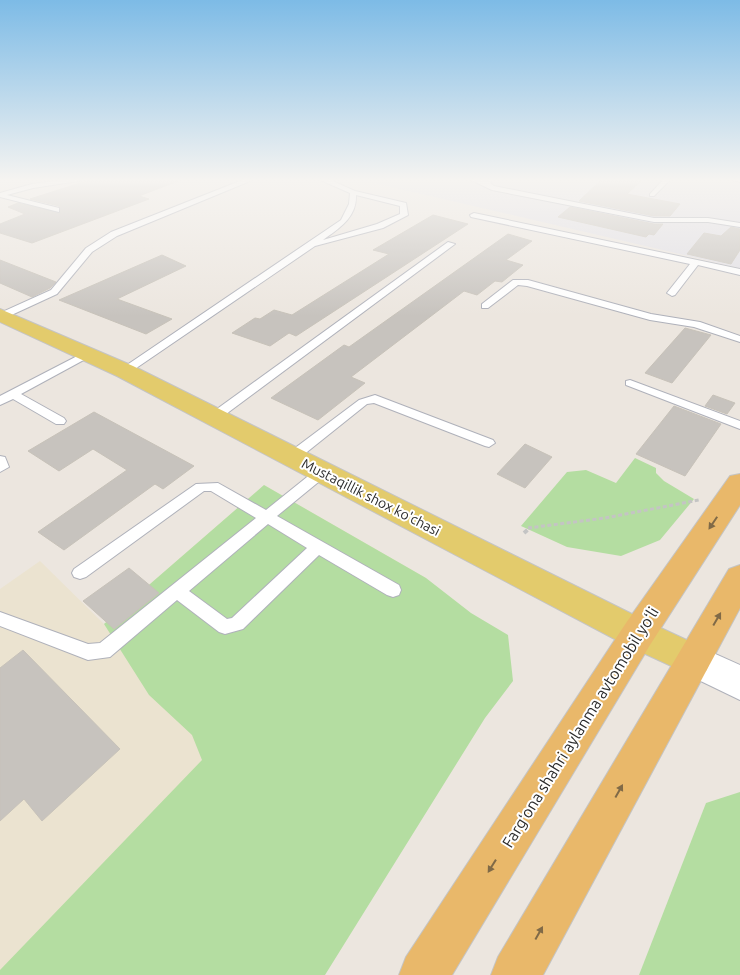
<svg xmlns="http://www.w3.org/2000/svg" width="740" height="975" font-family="Ubuntu,sans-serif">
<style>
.industrial{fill:#e1dfe5}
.education{fill:#ebe3d0}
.green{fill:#b4dda1}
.building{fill:#c7c3be;stroke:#c7c2b9}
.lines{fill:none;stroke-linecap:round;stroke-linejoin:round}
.service-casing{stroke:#afb1ba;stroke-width:2}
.secondary-casing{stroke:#afb1ba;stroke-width:2}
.primary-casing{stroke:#c4c4c4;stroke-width:2}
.trunk-casing{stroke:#c4c4c4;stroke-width:2}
.path-far1{stroke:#c4c4c4;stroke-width:3;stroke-dasharray:4 2.5;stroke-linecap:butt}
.path{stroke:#c4c4c4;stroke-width:4;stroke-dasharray:4.5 3;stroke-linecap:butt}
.service{fill:#fff;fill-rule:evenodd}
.secondary{fill:#fff;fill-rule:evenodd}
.primary{fill:#e3cb6c;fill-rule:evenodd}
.trunk{fill:#e9b86a;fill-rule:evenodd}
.oneway{fill:#806a47}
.labels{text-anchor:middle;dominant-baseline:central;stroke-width:4;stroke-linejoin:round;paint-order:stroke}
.street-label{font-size:14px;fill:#2b2b2b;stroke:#fff}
.near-street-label{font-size:16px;fill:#2b2b2b;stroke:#fff}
</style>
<rect width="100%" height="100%" fill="#ece6df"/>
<polygon class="industrial" points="357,179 740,179 740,268"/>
<polygon class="education" points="264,485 426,578 371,645 325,975 0,975 0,589 40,561 104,624"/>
<g class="green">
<polygon points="635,458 656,468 656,473 664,481 694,499 660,540 621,556 567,547 521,526 567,472 586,470 616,483"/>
<polygon points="264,485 426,578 471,613 508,635 513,681 485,718 325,975 0,975 0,970 202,760 192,735 149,695 104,624"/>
<polygon points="740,792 740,975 639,975 706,803"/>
</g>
<g class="building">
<polygon points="93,179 178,179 178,181 139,196 149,199 32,243 0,233 0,224 25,214 8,207 18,203 60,213 59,206 30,199"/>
<polygon points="602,179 643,179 627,194 680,204 670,216 654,216 579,201"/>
<polygon points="570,207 654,224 663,224 654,235 649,234 646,237 558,217"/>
<polygon points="433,215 468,224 296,336 289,333 270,346 232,333 255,318 260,319 274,310 292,315 389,254 373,250"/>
<polygon points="731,227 740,229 740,250 731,264 687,254 704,233 721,236"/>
<polygon points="508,234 532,241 506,260 523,265 502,282 495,281 477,295 464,291 351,377 365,383 318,420 271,398 344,345 349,347"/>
<polygon points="162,255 186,266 117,299 172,319 146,334 59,300"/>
<polygon points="0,260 56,282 50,288 32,297 0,283"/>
<polygon points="685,328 711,335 672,383 645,373"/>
<polygon points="713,395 735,403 727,414 705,406"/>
<polygon points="674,406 721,424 685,476 636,454"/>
<polygon points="94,412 194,466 163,489 155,484 64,550 38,532 127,470 93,449 59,471 28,451"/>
<polygon points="525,444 552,457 525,488 497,474"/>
<polygon points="129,568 159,593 114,629 83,601"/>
<polygon points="23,650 120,749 42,821 24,799 0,821 0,668"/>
</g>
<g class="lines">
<g class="service-casing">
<g id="service">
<polygon points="69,179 91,179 33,188 7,195 59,208 59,212 0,197 0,193 32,184"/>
<polygon points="245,179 255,179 117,236 92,252 57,294 5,318 0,318 0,313 51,290 86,248 111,232"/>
<path d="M318,179H328L355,191L406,203L408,215L383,228L315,246L129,373H121V369L341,220L349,204L350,193ZM356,195L400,206V214L377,224L323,240C340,228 357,217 356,195Z"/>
<polygon points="469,179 494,179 490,183 494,186 654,218 708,218 740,223 740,227 708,222 654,222 492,190"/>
<polygon points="664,179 671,179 654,196 650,196 650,194"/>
<polygon points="731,179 740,179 740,182 732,180"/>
<polygon points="474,213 740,269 740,275 698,265 675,295 672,296 667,293 690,264 471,217 470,215"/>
<polygon points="448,242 455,244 218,420 210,420 208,417 210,414"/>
<polygon points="513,280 528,280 651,314 700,322 740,336 740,342 694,327 650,320 527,286 518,285 488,308 482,308 482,304"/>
<polygon points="87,351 92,354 91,356 21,394 64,418 66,421 64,424 56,424 13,399 0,405 0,396"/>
<polygon points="630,380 740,421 740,429 626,385 626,381"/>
<polygon points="375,395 493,440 495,443 489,447 485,446 374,403 367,404 297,460 287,460 285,457 287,454 359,400"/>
<polygon points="0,456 5,457 9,467 0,472"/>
<path d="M322,467L327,469L329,472L327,475L277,516L399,585L401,590L399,595L393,597L387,595L319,555L243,629L225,634L219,632L177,600L110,657L88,660L0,626V612L88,644L100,643L256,518L211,491H204L86,577L80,579L74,577L72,573L74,569L196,484L218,483L266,510L317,469ZM268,524L307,548L232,618L227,619L189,591Z"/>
</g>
</g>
<g class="secondary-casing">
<polygon id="secondary" points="693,644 740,665 740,700 680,671 675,660 680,649"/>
</g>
<g class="primary-casing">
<polygon id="primary" points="0,309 133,366 650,623 706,649 711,660 706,671 693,676 626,645 117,376 0,322"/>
</g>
<g class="trunk-casing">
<g id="trunk">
<polygon points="740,474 740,505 650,645 452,975 399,975 406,957 626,623 730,476"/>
<polygon points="740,565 740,608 543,975 491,975 498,957 729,569"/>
</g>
</g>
<polyline class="path-far1" points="528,528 605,518 699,500"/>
<polyline class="path" points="524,533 531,527"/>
<use href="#service" class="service"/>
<use href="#secondary" class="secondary"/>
<use href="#primary" class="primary"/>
<use href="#trunk" class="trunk"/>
</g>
<defs><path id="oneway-solid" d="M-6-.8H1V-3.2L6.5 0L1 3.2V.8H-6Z" transform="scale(1.25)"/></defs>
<g class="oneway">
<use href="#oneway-solid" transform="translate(713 523) rotate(124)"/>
<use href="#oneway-solid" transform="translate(717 619) rotate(-60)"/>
<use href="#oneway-solid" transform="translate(619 791) rotate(-61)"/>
<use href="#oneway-solid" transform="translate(492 866) rotate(122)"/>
<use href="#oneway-solid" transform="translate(539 933) rotate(-61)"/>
</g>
<linearGradient id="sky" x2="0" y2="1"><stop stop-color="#7dbbe6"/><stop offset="0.57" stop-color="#f6f4f1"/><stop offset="1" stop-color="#f6f4f1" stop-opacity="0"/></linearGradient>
<rect width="740" height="316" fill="url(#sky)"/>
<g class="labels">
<g class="street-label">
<text transform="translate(371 497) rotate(27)">Mustaqillik shox ko'chasi</text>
</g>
<g class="near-street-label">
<text transform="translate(580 727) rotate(-58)">Fargʻona shahri aylanma avtomobil yoʻli</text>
</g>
</g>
</svg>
